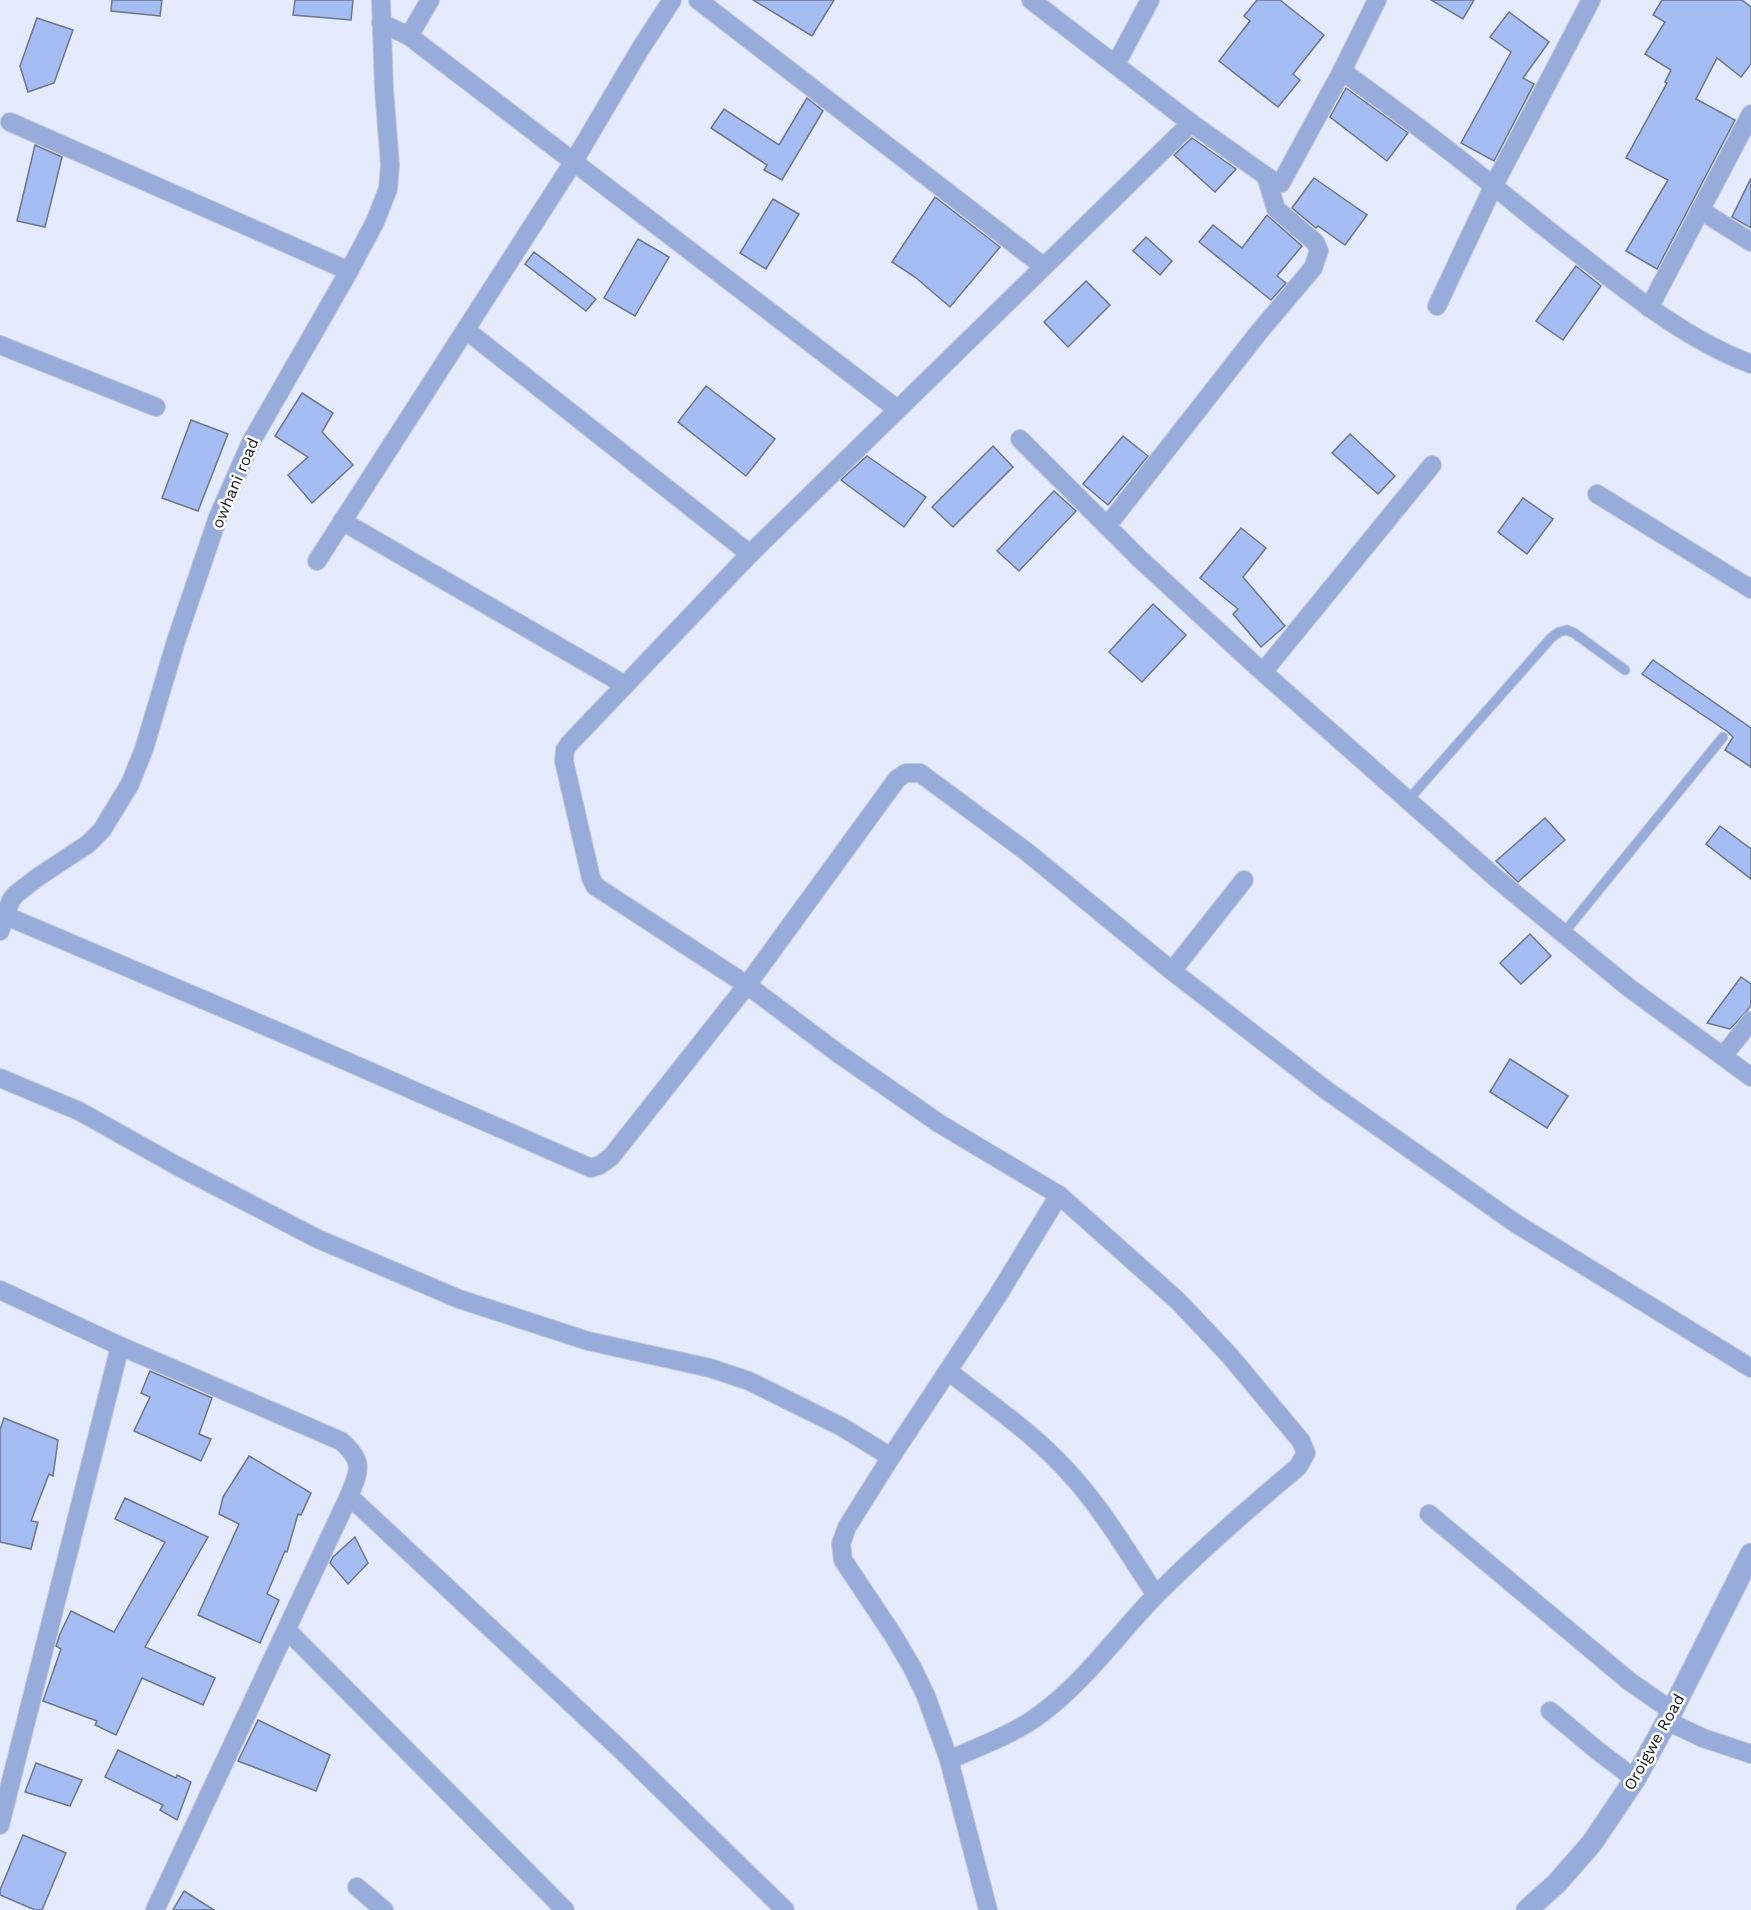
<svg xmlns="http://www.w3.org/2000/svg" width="1751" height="1910" font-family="'Work Sans',sans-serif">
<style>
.building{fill:#a6bdf3;stroke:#6d768a;stroke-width:1.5}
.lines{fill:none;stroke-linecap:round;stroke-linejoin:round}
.service-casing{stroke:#c2c9d9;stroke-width:11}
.minor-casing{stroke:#c2c9d9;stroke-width:20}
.tertiary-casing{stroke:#c2c9d9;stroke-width:23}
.service{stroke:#98acdc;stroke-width:9}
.minor{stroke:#98acdc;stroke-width:18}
.tertiary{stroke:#98acdc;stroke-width:21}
.labels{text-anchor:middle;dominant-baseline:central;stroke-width:5;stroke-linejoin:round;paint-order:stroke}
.street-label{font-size:16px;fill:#14181f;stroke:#fff}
</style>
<rect width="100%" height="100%" fill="#e3ebfd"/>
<g class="building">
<polygon points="112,0 162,0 160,16 111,11"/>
<polygon points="295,0 353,0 351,20 293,15"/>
<polygon points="753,0 834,0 812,36"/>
<polygon points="1257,0 1280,0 1324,35 1293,74 1300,80 1278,107 1219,61 1250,21 1244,16"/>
<polygon points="1431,0 1474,0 1463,19"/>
<polygon points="1662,0 1742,0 1751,7 1751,64 1741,77 1717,58 1696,99 1735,120 1657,269 1626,251 1668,180 1626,158 1667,83 1665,82 1671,70 1645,54 1665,22 1653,15"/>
<polygon points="1509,12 1549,42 1523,78 1534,84 1494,161 1461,143 1511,52 1490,37"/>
<polygon points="37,18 73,30 54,83 28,92 20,66"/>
<polygon points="1346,88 1408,133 1387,161 1330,117"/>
<polygon points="807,98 823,111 782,180 764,170 767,165 711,128 724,109 779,145"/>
<polygon points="1192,138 1236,169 1215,192 1174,155"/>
<polygon points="35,145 62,157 45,227 17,221"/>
<polygon points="1314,178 1367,215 1345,245 1318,226 1316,228 1292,208"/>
<polygon points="1751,178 1751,228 1732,217"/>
<polygon points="935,197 1000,247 950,307 915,277 892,262"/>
<polygon points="773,199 799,214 766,269 740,253"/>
<polygon points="1267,215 1302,246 1277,276 1286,283 1271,300 1199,242 1213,225 1242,248"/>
<polygon points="1146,237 1172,261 1160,275 1133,251"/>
<polygon points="638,239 669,257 635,316 604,298"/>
<polygon points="534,252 596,299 586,311 525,264"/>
<polygon points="1576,266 1601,286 1563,340 1536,321"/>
<polygon points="1086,281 1110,305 1068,347 1044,322"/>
<polygon points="706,386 775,439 746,476 678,422"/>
<polygon points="302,393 333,413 322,432 353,465 312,503 288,475 308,457 275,436"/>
<polygon points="191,420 228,434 198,511 162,498"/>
<polygon points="1350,434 1395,476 1378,494 1332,453"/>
<polygon points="1123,436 1148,456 1108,505 1083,484"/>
<polygon points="993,446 1013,467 953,527 932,507"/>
<polygon points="867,456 926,497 904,527 841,480"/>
<polygon points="1054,491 1076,511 1019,571 997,551"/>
<polygon points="1523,498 1553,519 1527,554 1498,532"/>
<polygon points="1241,528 1266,548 1243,577 1285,626 1261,647 1233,614 1238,609 1200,578"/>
<polygon points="1153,604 1186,635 1142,682 1109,652"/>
<polygon points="1653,660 1751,728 1751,767 1725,750 1733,737 1728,732 1642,674"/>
<polygon points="1545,818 1565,840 1518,882 1496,861"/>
<polygon points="1720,826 1751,849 1751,879 1706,844"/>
<polygon points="1530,934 1551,956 1521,984 1500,963"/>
<polygon points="1741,977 1751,984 1751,1005 1747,1011 1730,1029 1707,1023"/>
<polygon points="1510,1059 1568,1096 1547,1128 1490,1092"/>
<polygon points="150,1371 212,1398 199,1434 211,1439 201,1461 134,1431 150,1397 141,1393"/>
<polygon points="4,1418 58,1440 53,1476 49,1474 31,1521 38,1522 31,1549 0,1542 0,1430"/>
<polygon points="249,1456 311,1493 301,1515 298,1514 287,1552 285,1551 267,1594 279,1600 260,1643 198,1615 239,1524 219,1514 223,1497"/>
<polygon points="125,1498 208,1537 145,1647 215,1678 203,1705 142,1678 116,1735 95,1725 97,1721 43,1701 61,1649 56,1646 60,1634 71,1611 114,1632 165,1542 115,1519"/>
<polygon points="355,1537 368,1563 348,1584 330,1563 333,1557"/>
<polygon points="258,1720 330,1755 316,1791 238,1761"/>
<polygon points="118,1750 176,1778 177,1775 191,1782 177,1820 160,1810 163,1805 105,1777"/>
<polygon points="36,1763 82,1780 70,1806 25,1792"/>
<polygon points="23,1835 66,1853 42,1910 35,1910 0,1895 0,1890"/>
<polygon points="184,1891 214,1910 173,1910"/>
</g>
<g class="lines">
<g class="service-casing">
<g id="service">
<polyline points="1409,799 1551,638 1559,632 1567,630 1574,633 1625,670"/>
<polyline points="1563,934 1723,737"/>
</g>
</g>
<g class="minor-casing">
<g id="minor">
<polyline points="698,0 1043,266"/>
<polyline points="1031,0 1191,123 1276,183 1281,183 1342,71 1377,0"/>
<polyline points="381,23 409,36 897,409"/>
<polyline points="409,36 430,0"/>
<polyline points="1116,64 1150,0"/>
<path d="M1342,71C1376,96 1411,121 1444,147C1490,182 1534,220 1579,254C1633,296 1687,340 1751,364"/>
<polyline points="10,122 349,271"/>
<polyline points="1700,210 1751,242"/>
<polyline points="1437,306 1493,187 1591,0"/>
<polyline points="1649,308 1751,114"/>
<polyline points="466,330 750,554"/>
<polyline points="0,345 156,407"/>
<polyline points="1020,439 1140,559 1256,666 1496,878 1628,987 1751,1077"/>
<polyline points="1597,494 1751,589"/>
<polyline points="342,521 625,685"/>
<polyline points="1107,526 1259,332 1313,268 1319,251 1315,242 1276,209 1266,176"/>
<polyline points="317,561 574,161 639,51 672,0"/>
<polyline points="1263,672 1432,465"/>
<polyline points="4,915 291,1037 591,1168 600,1165 611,1157 747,985 897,779 906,773 920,773 1027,852 1172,971 1326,1090 1515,1223 1751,1368"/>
<polyline points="0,931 11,900 16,894 38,877 88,844 102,830 130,784 144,749 176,641 218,517 251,442 349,271 375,222 388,189 390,165 384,89 381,0"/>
<polyline points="1172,971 1244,880"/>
<polyline points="1723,1056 1751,1021"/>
<polyline points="0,1078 79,1111 179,1167 318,1239 459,1299 588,1341 710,1368 749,1381 842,1427 891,1457"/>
<path d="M0,1290L120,1346L341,1441C364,1461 360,1470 349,1496L155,1910"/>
<path d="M948,1371C990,1404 1036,1435 1071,1475C1104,1511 1129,1555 1156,1595"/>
<polyline points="349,1496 621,1750 785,1910"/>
<polyline points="1429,1514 1629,1681 1672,1711"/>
<polyline points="287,1630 565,1910"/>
<polyline points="1550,1711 1598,1751 1635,1779"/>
<polyline points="1667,1721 1703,1738 1751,1754"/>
<path d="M949,1760C980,1746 1015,1734 1042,1713C1086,1680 1118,1634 1156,1595C1201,1550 1249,1508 1298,1467L1306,1453L1301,1441L1230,1356L1178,1301L1059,1195L940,1124L839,1054L747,985L595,886L591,878L564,761L565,750L569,744L750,554L1191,123"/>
<polyline points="0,1825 120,1346"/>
<polyline points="357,1887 384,1910"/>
<polyline points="988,1910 949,1760 926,1696 912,1667 893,1635 843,1560 841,1544 847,1527 891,1457 998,1295 1059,1195"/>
</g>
</g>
<g class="tertiary-casing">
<polyline id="tertiary" points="1527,1910 1557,1883 1592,1843 1635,1779 1667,1721 1751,1554"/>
</g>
<use href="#service" class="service"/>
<use href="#minor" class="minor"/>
<use href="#tertiary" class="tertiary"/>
</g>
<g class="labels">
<g class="street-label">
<text transform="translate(235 483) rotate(-67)">owhani road</text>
<text transform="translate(1654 1742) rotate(-61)">Oroigwe Road</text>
</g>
</g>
</svg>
